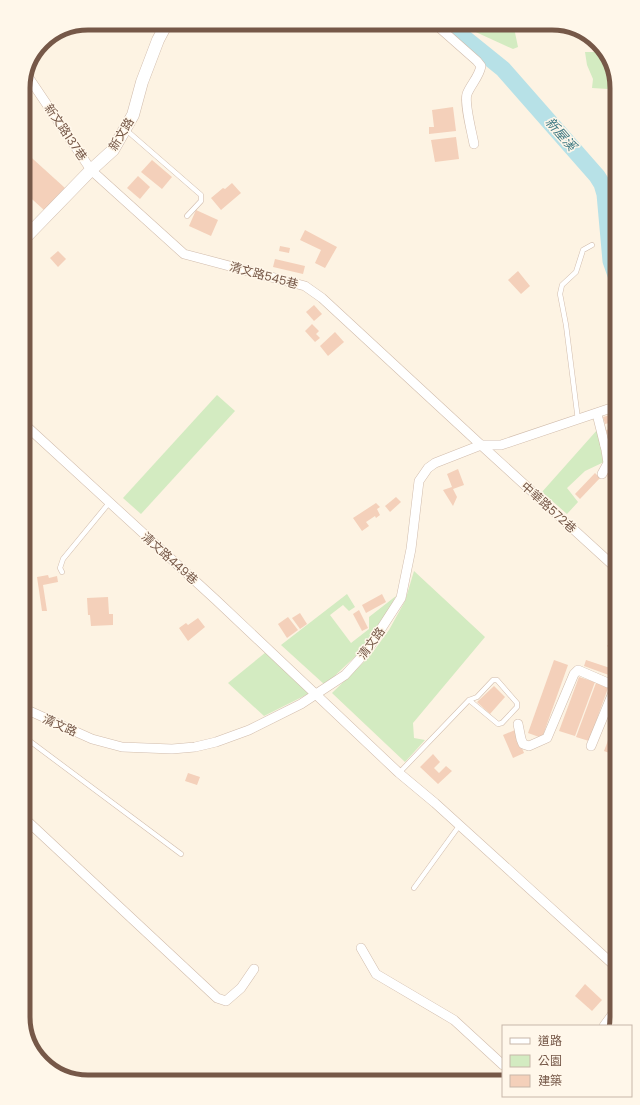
<svg xmlns="http://www.w3.org/2000/svg" width="640" height="1105" font-family="Poppins,'Noto Sans TC',sans-serif">
<style>
.green{fill:#d3ebc1}
.lines{fill:none;stroke-linecap:round;stroke-linejoin:round}
.river{stroke:#b7e1e7;stroke-width:17}
.building{fill:#f4d0ba}
.service-casing{stroke:#d1bcac;stroke-width:5.5}
.minor-casing{stroke:#d1bcac;stroke-width:10}
.tertiary-casing{stroke:#d1bcac;stroke-width:13}
.service{stroke:#fff;stroke-width:4.5}
.minor{stroke:#fff;stroke-width:9}
.tertiary{stroke:#fff;stroke-width:12}
.labels{text-anchor:middle;dominant-baseline:central;stroke-width:3;stroke-linejoin:round;paint-order:stroke}
.street-label{font-size:12px;fill:#765848;stroke:#fff7ea}
.water-label{font-size:13px;font-style:italic;fill:#3e7983;stroke:#fff7ea}
.rim{fill:none;stroke:#765848;stroke-width:5}
</style>
<rect width="100%" height="100%" fill="#fdf3e3"/>
<g class="green">
<polygon points="456,23 513,23 518,47 513,49"/>
<polygon points="582,32 588,34 610,59 615,79 610,81 608,89 592,88 593,79 587,65 585,52 595,52"/>
<polygon points="217,395 235,411 141,514 123,498"/>
<polygon points="598,429 604,462 585,471 567,488 578,502 567,514 542,492"/>
<polygon points="414,571 485,637 413,723 414,738 425,740 405,762 332,693 370,656 389,630 405,601"/>
<polygon points="347,594 355,607 349,611 343,605 330,615 351,643 369,629 369,617 396,596 392,604 362,650 325,685 281,645"/>
<polygon points="271,648 316,690 264,716 228,683"/>
</g>
<g class="lines">
<polyline class="river" points="446,23 503,69 597,176 602,184 605,194 611,261 617,278"/>
</g>
<g class="building">
<polygon points="453,107 456,131 429,134 429,127 434,127 432,110"/>
<polygon points="456,137 459,159 435,162 431,140"/>
<polygon points="23,150 65,188 44,210 23,191"/>
<polygon points="152,160 172,177 162,189 141,172"/>
<polygon points="138,176 150,187 140,199 127,188"/>
<polygon points="232,183 241,193 221,210 211,198 223,188 225,189"/>
<polygon points="196,210 218,220 211,236 189,226"/>
<polygon points="305,230 337,247 325,268 315,263 321,250 300,240"/>
<polygon points="280,246 290,248 289,253 279,251"/>
<polygon points="58,251 66,259 58,267 50,258"/>
<polygon points="275,259 305,266 303,274 273,267"/>
<polygon points="518,271 530,286 521,294 508,280"/>
<polygon points="314,305 322,314 314,321 306,312"/>
<polygon points="312,324 319,331 316,334 320,338 315,342 305,331"/>
<polygon points="335,332 344,342 328,356 320,346"/>
<polygon points="617,413 617,421 605,424 603,417"/>
<polygon points="617,427 617,436 609,439 606,430"/>
<polygon points="617,445 617,458 616,458 615,450 611,451 611,446"/>
<polygon points="617,468 617,490 609,491 607,470"/>
<polygon points="458,469 464,485 453,489 457,497 453,506 443,490 452,487 447,474"/>
<polygon points="595,473 600,478 580,499 575,494"/>
<polygon points="396,497 401,502 390,512 385,506"/>
<polygon points="376,503 380,507 377,509 380,515 376,518 375,516 366,522 369,526 362,531 353,518"/>
<polygon points="48,575 49,578 57,576 58,582 43,585 47,611 42,611 37,577"/>
<polygon points="382,594 386,602 366,613 362,605"/>
<polygon points="108,597 109,614 113,614 113,625 91,626 90,615 88,615 87,598"/>
<polygon points="359,610 368,628 362,631 353,614"/>
<polygon points="300,613 307,624 300,629 292,618"/>
<polygon points="288,617 298,630 287,638 278,624"/>
<polygon points="198,618 205,627 188,641 179,628 186,623 188,625"/>
<polygon points="617,635 617,645 612,650 607,646"/>
<polygon points="554,660 568,665 542,738 528,733"/>
<polygon points="586,660 610,668 612,663 617,665 617,678 584,666"/>
<polygon points="579,677 595,682 575,736 559,731"/>
<polygon points="596,683 608,688 589,741 576,737"/>
<polygon points="494,686 505,697 490,714 477,702"/>
<polygon points="617,717 617,756 604,751"/>
<polygon points="515,730 524,753 513,758 503,735"/>
<polygon points="433,754 440,762 434,768 439,773 446,766 452,771 438,784 420,767"/>
<polygon points="188,773 200,777 197,785 185,781"/>
<polygon points="585,984 602,1000 592,1011 575,996"/>
</g>
<g class="lines">
<g class="service-casing">
<g id="service">
<polyline points="125,129 201,195 201,201 187,216"/>
<polyline points="578,420 566,325 560,294 562,285 576,272 583,250 592,245"/>
<polyline points="62,572 60,568 63,559 109,503"/>
<polyline points="23,736 181,854"/>
<polyline points="399,773 469,700 477,697 493,680 497,680 517,703 517,707 502,723 498,724 469,700"/>
<polyline points="414,888 459,826"/>
</g>
</g>
<g class="minor-casing">
<g id="minor">
<path d="M434,23L477,61L481,66C479,77 471,84 467,94C464,103 472,133 474,144"/>
<polyline points="27,75 91,170 184,254 305,286 322,298 481,445 617,569"/>
<polyline points="597,414 606,450 608,463 602,474"/>
<polyline points="23,423 216,600 399,773 435,803 617,968"/>
<polyline points="605,445 617,441"/>
<polyline points="23,708 92,739 122,747 172,749 195,747 216,742 249,730 301,704 345,675 366,652 401,598 411,549 419,481 428,468 435,463 481,445 501,445 617,406"/>
<polyline points="518,724 521,739 523,744 529,746 547,738 574,674 578,670 608,683 617,683"/>
<polyline points="591,746 617,683"/>
<polyline points="23,817 217,998 226,1001 241,988 254,969"/>
<polyline points="361,948 376,974 454,1020 503,1065"/>
<polyline points="604,1026 617,1008"/>
</g>
</g>
<g class="tertiary-casing">
<polyline id="tertiary" points="23,240 91,170 113,150 133,115 142,82 158,40 167,23"/>
</g>
<use href="#service" class="service"/>
<use href="#minor" class="minor"/>
<use href="#tertiary" class="tertiary"/>
</g>
<g class="labels">
<g class="street-label">
<text transform="translate(66 132) rotate(56)">新文路137巷</text>
<text transform="translate(121 134) rotate(-59)">新文路</text>
<text transform="translate(264 275) rotate(15)">清文路545巷</text>
<text transform="translate(549 507) rotate(42)">中華路572巷</text>
<text transform="translate(170 558) rotate(42)">清文路449巷</text>
<text transform="translate(371 643) rotate(-54)">清文路</text>
<text transform="translate(60 725) rotate(24)">清文路</text>
</g>
<g class="water-label">
<text transform="translate(561 134) rotate(49)">新屋溪</text>
</g>
</g>
<path d="M0 0H640V1105H0ZM88 30H552A58 58 0 0 1 610 88V1017A58 58 0 0 1 552 1075H88A58 58 0 0 1 30 1017V88A58 58 0 0 1 88 30Z" fill="#fff7ea" fill-rule="evenodd"/>
<path class="rim" d="M88 30H552A58 58 0 0 1 610 88V1017A58 58 0 0 1 552 1075H88A58 58 0 0 1 30 1017V88A58 58 0 0 1 88 30Z"/>
<rect x="502" y="1025" width="130" height="72" fill="#fff7ea" stroke="#c8b7a9"/>
<rect x="510" y="1038" width="20" height="6" fill="#ffffff" stroke="#c8b7a9"/>
<text x="538" y="1045" font-size="12" fill="#765848">道路</text>
<rect x="510" y="1055" width="20" height="12" fill="#d3ebc1" stroke="#c8b7a9"/>
<text x="538" y="1065" font-size="12" fill="#765848">公園</text>
<rect x="510" y="1075" width="20" height="12" fill="#f4d0ba" stroke="#c8b7a9"/>
<text x="538" y="1085" font-size="12" fill="#765848">建築</text>
</svg>
